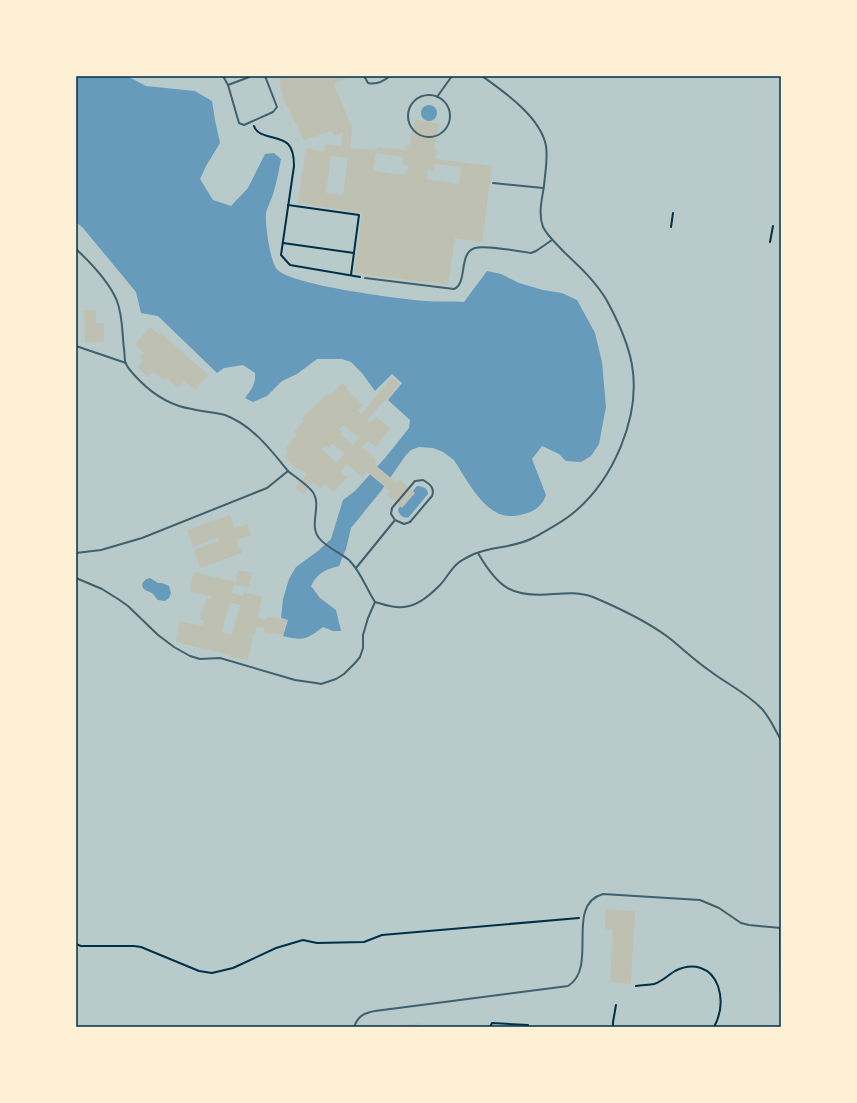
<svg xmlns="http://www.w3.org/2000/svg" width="857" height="1103" font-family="'Roboto Condensed',sans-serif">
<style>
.green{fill:#b9caca}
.water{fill:#669bbc}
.building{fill:#bec0b2;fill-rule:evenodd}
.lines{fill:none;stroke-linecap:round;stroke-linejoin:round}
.path{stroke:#003049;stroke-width:2}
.service{stroke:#3f606c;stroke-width:2}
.neatline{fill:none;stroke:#003049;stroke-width:1.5}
</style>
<rect width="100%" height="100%" fill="#fdf0d5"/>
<rect class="green" x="76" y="76" width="705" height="951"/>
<g class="water">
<path d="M76,76H127L146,86L195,91L212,101L215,120L220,143L206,166L200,179L213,200L231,206L248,188L265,154L274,153L281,159C279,170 277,181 274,191C272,199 267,207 266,214C265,225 270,259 276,268C286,285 402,299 425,301C438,302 451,301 464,302L487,271L501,274L519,283L543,290L562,293L577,300L595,333L602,362L606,407L599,444L591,456L581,462L566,461L559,454L542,446L532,459L546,495C543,505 534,512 524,514C518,516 509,517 503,515C482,510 465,477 454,460L443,452L433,448L419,447L411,450L406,455L381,491L351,528L346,549L339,566C324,570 318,573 311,586L320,598L336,610L341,631H333L323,627C305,640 305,641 283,636L288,620L281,618L283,599L289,579L296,567L318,551L331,539L343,500L355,491L385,458L409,428L410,420L388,400L402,383L392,374L375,391L362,373L351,362L342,359H317L297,374L282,381L267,396L253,402L245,398C251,390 256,384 255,373L243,365L224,368L217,373L158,316L141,313L136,292L83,228L76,222Z"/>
<circle cx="429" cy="113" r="8"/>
<path d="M417,486C422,486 428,488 428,494L409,517C403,519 399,515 398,509Z"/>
<path d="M150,578L158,583H162L169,586L171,593L169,598L165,601L158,600C155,598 155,595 152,593C149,591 148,592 145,590C139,585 144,579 150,578Z"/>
</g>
<g class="building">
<path d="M279,76H352L334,84L352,128L350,148L375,150L379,147L405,150L406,145H410L414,119L439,124L434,150L437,151L435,159L492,166L482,242L455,238L448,285L354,273L362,214L298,203L306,148L324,152L325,144L341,146L343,132L334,136L332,131L304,140L282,96ZM376,153L404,157L402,164L408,166L406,175L373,171ZM331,156L348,158L343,195L326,193ZM435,164L461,167L459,184L427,179L428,170L434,171Z"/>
<polygon points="84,310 96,310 96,323 104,323 104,342 85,343"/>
<polygon points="150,327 159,335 161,333 208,375 195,390 184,381 178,388 167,378 164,381 153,371 148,377 137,367 143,361 139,358 145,353 135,344"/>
<path d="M392,377L400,384L367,420L370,423L376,417L390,428L376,447L368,441L362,447L377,460L374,464L397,483L399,479L415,493L402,508L387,495L390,491L367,472L362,477L347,464L340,472L347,477L334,492L324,484L321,488L313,482L303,494L295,488L307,474L293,466L285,456L288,451L285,449L297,435L294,432L304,421L302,419L316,404L317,405L327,393L330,396L342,383L348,388L346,389L363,405L358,411L361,414ZM344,425L359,438L353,445L340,434L342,432L339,430ZM332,443L345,454L337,463L322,450L325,446L328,448Z"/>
<polygon points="230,515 235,528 247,524 251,535 237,540 242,553 200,568 194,550 219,541 218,537 193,547 187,530"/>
<polygon points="238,570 252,573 249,587 235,585"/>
<path d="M194,572L235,582L231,593L243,596L244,592L262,597L258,617L266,620L267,617L287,620L283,635L264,632V628L256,627L255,634H253L248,660L230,657L231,655L176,642L180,621L203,626L204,621L200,620L201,613L207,598L211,600V596L189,591ZM230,602L240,605L232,635L222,632Z"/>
<polygon points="606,909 635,911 631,984 610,982 613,930 605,929"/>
<polygon points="420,1023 420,1027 396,1027 396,1026"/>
</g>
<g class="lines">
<g class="path">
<path d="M254,126C258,139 279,135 288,144C293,149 294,159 294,166L281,255L290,265L360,277"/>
<polyline points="288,205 359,215 351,275"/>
<polyline points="671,227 673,213"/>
<polyline points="770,242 773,226"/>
<polyline points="283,243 354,253"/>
<polyline points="76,944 81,946 134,946 141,947 199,971 212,973 233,968 276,948 303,940 317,943 364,942 382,935 579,918"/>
<path d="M636,986C642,985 649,985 654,984C663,981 668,975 675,971C693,962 711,967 718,986C723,1001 721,1014 714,1027"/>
<polyline points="490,1027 492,1023 528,1025 528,1027"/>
<polyline points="613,1027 613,1022 616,1005"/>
</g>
<g class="service">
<polyline points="223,76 228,85 239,123 244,125 273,112 277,107 265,76"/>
<path d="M364,76L368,83C376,85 384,81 390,76"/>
<polyline points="228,85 252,76"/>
<circle cx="429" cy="116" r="21"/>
<polyline points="437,97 452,76"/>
<polyline points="493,183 543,188"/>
<path d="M76,249C91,263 109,281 117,301C123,317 122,333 124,349C125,354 124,360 126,364C129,370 135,376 140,381C154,395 172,406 192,409C203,412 214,412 225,415C252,425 271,450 288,471"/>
<path d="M365,278L454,289C468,283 458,253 475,248C485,245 519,251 531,253L536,251L552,240"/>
<polyline points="76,346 126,363"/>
<path d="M76,553L101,550L142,538L267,488L288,471C295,477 305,483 312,491C323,505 308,524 319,538C326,547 340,553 349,560C361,572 366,588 375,602C382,604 390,607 397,607C414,609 428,597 439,586C446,579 450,570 458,563C463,559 468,557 474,554C494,546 515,548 535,537C547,530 561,523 572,514C613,481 641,417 632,365C628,342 617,319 606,299C595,281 580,267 564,252C557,244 548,237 543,227C538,214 542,199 544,186C545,173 548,159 546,146C541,117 503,91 482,76"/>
<path d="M478,553C498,588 512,598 554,594C567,593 580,592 593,597C619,608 645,620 668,637C682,648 695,661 710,671C727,684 747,693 762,709C770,718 775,730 781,740"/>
<path d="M356,568L395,520L404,524L410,522L432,496C435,488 430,484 423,480L415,481L392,508L391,514L395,520"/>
<polyline points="76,578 102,589 118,599 128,606 158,635 174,647 190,656 200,659 220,658 295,680 316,683 321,684 336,679 344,674 355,663 360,657 363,648 363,635 368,618 375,602"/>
<polyline points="780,928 781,999"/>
<path d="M354,1027C358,1016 364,1013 375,1011L568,986C599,967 564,905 603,894L700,900L719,908L741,923L749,925L781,928"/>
</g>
</g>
<rect width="857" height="1103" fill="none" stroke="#fdf0d5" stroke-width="154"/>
<rect x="77" y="77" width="703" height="949" class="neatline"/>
</svg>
